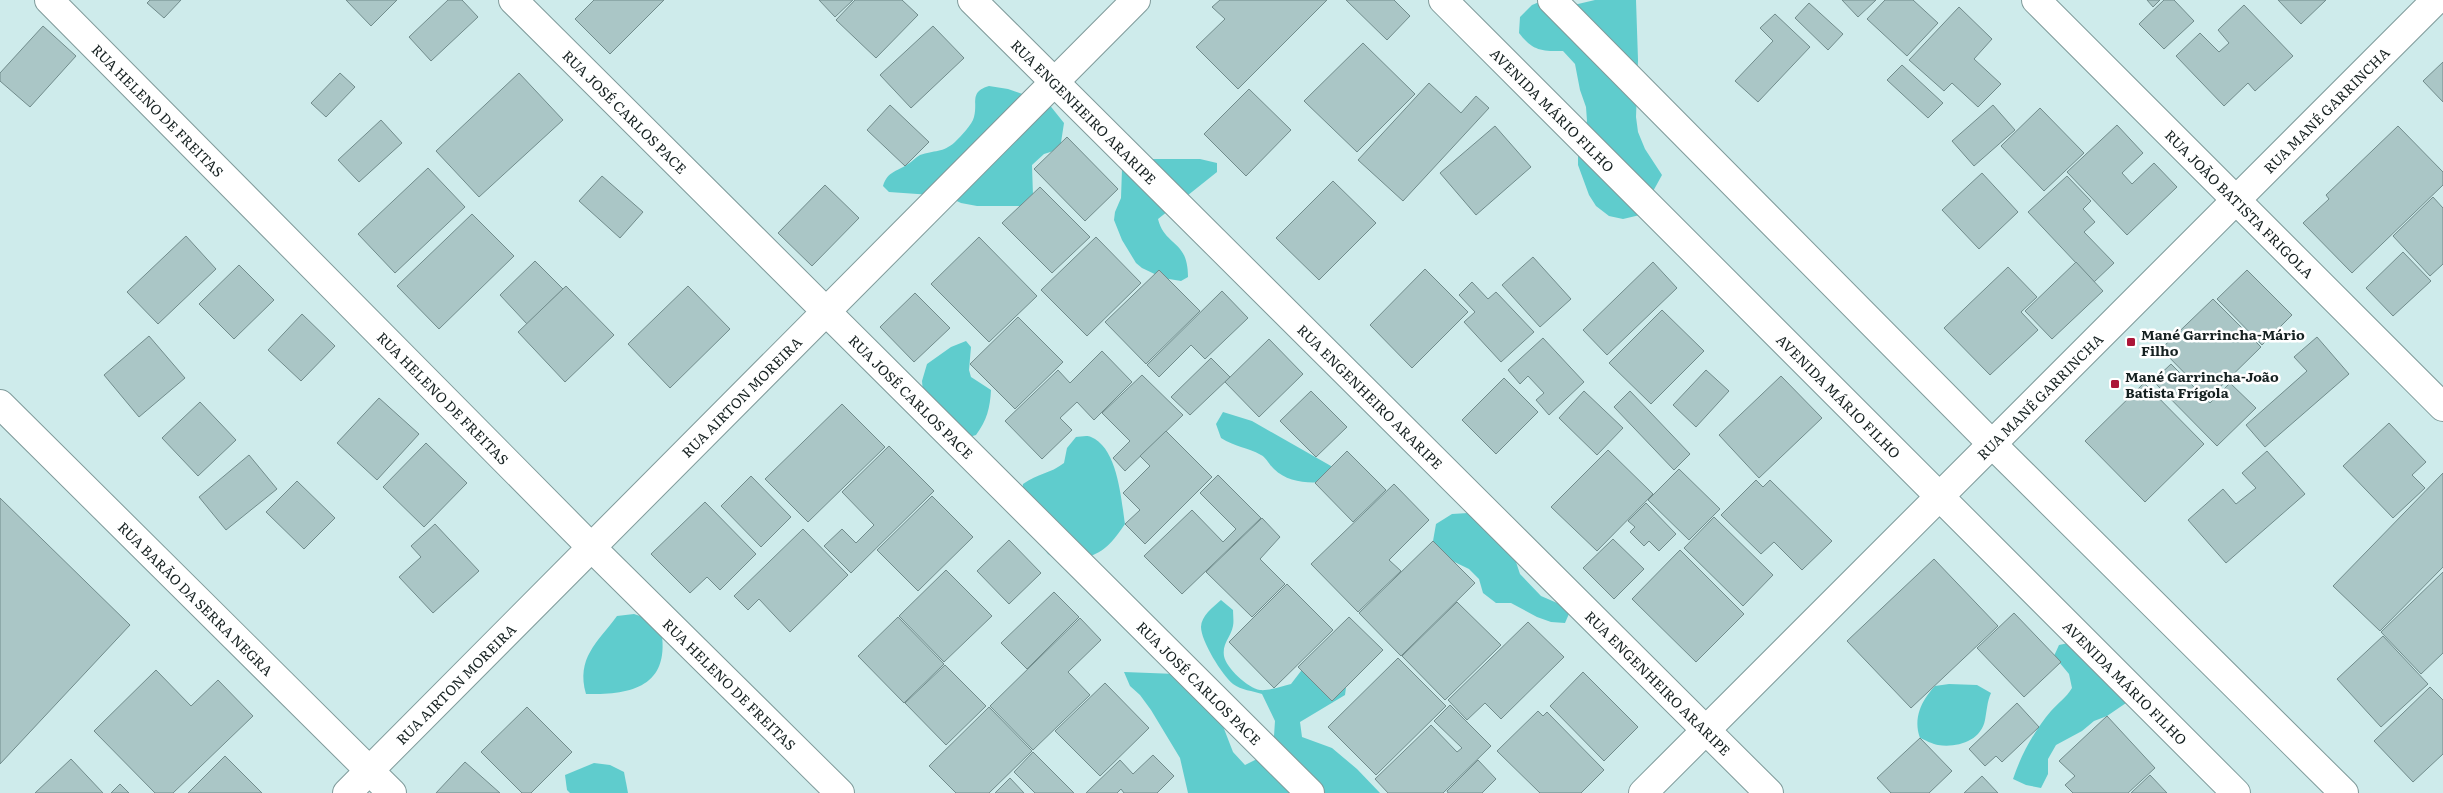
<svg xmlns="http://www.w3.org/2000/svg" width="2443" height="793" font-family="Literata,serif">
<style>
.green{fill:#5fcccd}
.building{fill:#aac6c6;stroke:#718c8c}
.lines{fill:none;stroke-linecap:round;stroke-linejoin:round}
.minor-casing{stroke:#7f9a9a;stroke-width:30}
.secondary-casing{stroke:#7f9a9a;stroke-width:30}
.minor{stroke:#fff;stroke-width:28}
.secondary{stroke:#fff;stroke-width:28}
.poi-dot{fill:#ac1638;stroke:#fff;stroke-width:2}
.labels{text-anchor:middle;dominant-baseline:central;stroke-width:5;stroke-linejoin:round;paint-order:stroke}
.street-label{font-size:14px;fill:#152020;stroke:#fff}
.poi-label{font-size:14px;font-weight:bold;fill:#152020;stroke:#fff;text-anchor:start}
</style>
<rect width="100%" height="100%" fill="#ceebeb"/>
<g class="green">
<path d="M1544,0L1578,4L1595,0H1636L1638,60L1636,117L1638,132L1645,149L1662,175L1640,215L1623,219L1609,216L1596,206L1589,195L1578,165V151L1587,121L1586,107L1580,90L1575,64L1563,51C1541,51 1533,51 1519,33L1520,17L1532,5Z"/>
<path d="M989,86L1008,89L1048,103L1064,123L1060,149L1044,154L1032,165L1033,196L1021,206H977L961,203L946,196L889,192L883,186C888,171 896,172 908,164C912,162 916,157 920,155C934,150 943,153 955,142C961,136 972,125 974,117C978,102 969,92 989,86Z"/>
<path d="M1134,159H1200L1217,163V172L1158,219C1165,247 1188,239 1188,277L1181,281L1163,278L1142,268L1136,263L1122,240L1114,220L1115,212L1121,198L1122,169Z"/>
<path d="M966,341L971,347L969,370L971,377L991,390C990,408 987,420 976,435L969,437L924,404L922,381L927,364L951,347Z"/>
<path d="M1223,412L1252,421L1331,466L1330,481C1311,484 1288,483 1274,469C1269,465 1267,458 1261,455C1247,447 1235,447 1221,438L1216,424Z"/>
<path d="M1076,437C1080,437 1087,435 1091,437C1118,448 1121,499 1125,524C1105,554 1095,557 1061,563L1048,554L1038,541L1021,500L1023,484C1038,473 1050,474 1064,463L1067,448Z"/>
<polygon points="1468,513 1515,559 1520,574 1541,596 1571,609 1565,623 1551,622 1537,617 1511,603 1496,603 1483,593 1479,579 1469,569 1438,554 1433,541 1436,524 1452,514"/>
<path d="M1221,600L1233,610C1233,615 1234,621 1233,626C1231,637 1222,643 1224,656C1226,668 1248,688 1260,690C1269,691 1282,686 1291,684L1301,671L1316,668L1347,680L1345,695L1300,722L1302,737L1332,748L1357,769L1380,793H1188L1180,758L1151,710L1140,695L1130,686L1124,672L1176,674L1221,721L1233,752L1245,765L1273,751L1275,721L1262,694C1253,691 1241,690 1233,684C1222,675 1201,641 1201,627C1201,616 1213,607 1221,600Z"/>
<path d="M634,614L649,619L661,629C671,686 633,695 586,694C576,658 597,643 617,616Z"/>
<path d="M2073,642L2129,692L2126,703L2107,716L2094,721L2082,731L2056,745L2048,759V774L2041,788L2026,785L2013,779C2021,755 2034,731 2051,711C2058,703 2066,698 2072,688L2069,674L2054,656L2059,645Z"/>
<path d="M1949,684L1977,685L1991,693C1987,702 1987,710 1985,720C1981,741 1957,748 1938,745C1932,744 1925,740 1920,738C1913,718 1921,701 1935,686Z"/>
<polygon points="594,763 610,765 624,772 628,793 570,793 567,790 565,775"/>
</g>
<g class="building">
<polygon points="150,0 181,0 164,18 147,3"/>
<polygon points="346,0 397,0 371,26"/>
<polygon points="448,0 462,0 478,17 431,61 409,37"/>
<polygon points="594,0 664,0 610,54 575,19"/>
<polygon points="819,0 853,0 835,17"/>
<polygon points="855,0 902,0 918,15 876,58 836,20"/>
<polygon points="1220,0 1327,0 1238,89 1196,47 1225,19 1212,7"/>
<polygon points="1346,0 1394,0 1410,16 1387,40"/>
<polygon points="1842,0 1876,0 1858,17"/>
<polygon points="1885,0 1913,0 1938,23 1907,56 1867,19"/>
<polygon points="2147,0 2160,0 2153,7"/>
<polygon points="2164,0 2174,0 2194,21 2164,49 2139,24"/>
<polygon points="2278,0 2326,0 2301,24"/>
<polygon points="1809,3 1843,34 1828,50 1795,18"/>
<polygon points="2244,5 2293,56 2255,91 2248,83 2224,106 2176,56 2200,33 2219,52 2229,43 2218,30"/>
<polygon points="1959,7 1992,39 1974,59 2001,84 1978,107 1952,83 1944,91 1909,60"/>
<polygon points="1775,14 1810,47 1758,102 1735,81 1773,41 1760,28"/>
<polygon points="43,26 76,56 30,107 0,81 0,73"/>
<polygon points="933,26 964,58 911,108 880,75"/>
<polygon points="1363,43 1415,94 1357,152 1304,101"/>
<polygon points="2443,62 2443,102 2423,81"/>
<polygon points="1902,65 1943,103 1928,118 1887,80"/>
<polygon points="340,73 355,87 326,117 311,103"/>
<polygon points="519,73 563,120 479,197 436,151"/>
<polygon points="1429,83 1461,113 1476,96 1489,108 1403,201 1358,160"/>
<polygon points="1249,89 1291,130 1246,176 1204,134"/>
<polygon points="890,105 929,142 905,166 867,130"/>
<polygon points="1993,105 2015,130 1974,166 1952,141"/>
<polygon points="2040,108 2084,153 2044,191 2001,146"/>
<polygon points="381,120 402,143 359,182 338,160"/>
<polygon points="2117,125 2143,153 2122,173 2132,184 2154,163 2177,187 2127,235 2067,172"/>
<polygon points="1495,126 1531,167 1476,215 1440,173"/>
<polygon points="2398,126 2443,172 2443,185 2352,273 2303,223 2329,199 2326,195"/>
<polygon points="1067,137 1118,189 1085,221 1034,169"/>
<polygon points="428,168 465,207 395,273 358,234"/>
<polygon points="1982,173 2018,212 1979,249 1942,210"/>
<polygon points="602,176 643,212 620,238 579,201"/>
<polygon points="2067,176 2091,201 2083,209 2095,222 2084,232 2114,263 2094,282 2028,212"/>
<polygon points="1333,181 1376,223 1319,280 1276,238"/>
<polygon points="825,185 859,218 812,266 778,233"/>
<polygon points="1040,187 1090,237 1052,273 1002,223"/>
<polygon points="2433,197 2443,208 2443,264 2430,276 2393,236"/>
<polygon points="472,214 514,256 439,329 397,286"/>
<polygon points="186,236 216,269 158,324 127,292"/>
<polygon points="979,237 1037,296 989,342 931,284"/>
<polygon points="1096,237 1141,283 1087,336 1041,290"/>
<polygon points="2403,252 2431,281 2393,316 2366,288"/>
<polygon points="1533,257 1571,299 1540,327 1502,285"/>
<polygon points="535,261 563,289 527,324 500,295"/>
<polygon points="1653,262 1677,288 1607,355 1583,330"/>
<polygon points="2076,262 2103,291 2052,339 2025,311"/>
<polygon points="239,265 274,300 234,339 199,304"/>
<polygon points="2008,267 2037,297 2021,312 2038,330 1990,375 1944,328"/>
<polygon points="1425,269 1468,312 1412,368 1370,325"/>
<polygon points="1159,270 1200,311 1146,364 1105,322"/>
<polygon points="2247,270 2292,315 2262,345 2217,299"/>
<polygon points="1472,282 1488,299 1496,292 1534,332 1501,362 1464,322 1475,312 1459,295"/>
<polygon points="566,286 614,335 565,382 518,332"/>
<polygon points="688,286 730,329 670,388 628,344"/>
<polygon points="1222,291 1248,318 1205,359 1191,345 1159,377 1147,365"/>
<polygon points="915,293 950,328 914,362 880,327"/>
<polygon points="2213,299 2261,347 2209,398 2161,349"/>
<polygon points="1662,310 1704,351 1651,404 1609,363"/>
<polygon points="302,314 335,346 301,381 268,350"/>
<polygon points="1018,317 1063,362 1015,409 970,364"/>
<polygon points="149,336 185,378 139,417 104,375"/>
<polygon points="2317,337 2349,374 2265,447 2246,425 2307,371 2294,357"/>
<polygon points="1543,338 1584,382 1549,415 1536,400 1544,393 1528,376 1520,384 1508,370"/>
<polygon points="1269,339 1303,374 1259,417 1225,382"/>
<polygon points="1102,351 1132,382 1094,420 1077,402 1060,418 1072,430 1042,459 1005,421 1058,370 1070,383"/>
<polygon points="1211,358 1230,377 1190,415 1171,397"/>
<polygon points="2171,364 2210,403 2230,383 2256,408 2217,446 2153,381"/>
<polygon points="1706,370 1729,391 1696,427 1673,405"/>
<polygon points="1142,375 1183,415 1125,471 1113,458 1130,441 1102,413"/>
<polygon points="1781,376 1822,418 1759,478 1719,435"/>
<polygon points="1504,378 1538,412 1496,454 1462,420"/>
<polygon points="2144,383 2204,444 2145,502 2085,441"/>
<polygon points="1311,391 1347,427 1316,457 1280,421"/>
<polygon points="1584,391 1623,428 1597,455 1559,418"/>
<polygon points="1630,391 1690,454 1674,470 1614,407"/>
<polygon points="379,398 419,434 377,480 337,443"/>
<polygon points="200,402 236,440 198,476 162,438"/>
<polygon points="842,404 885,447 808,522 765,479"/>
<polygon points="2389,423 2426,462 2412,475 2425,488 2393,518 2343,466"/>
<polygon points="1166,431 1212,477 1145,544 1125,524 1140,510 1123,493 1150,466 1140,456"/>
<polygon points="426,443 467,483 424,527 383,487"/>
<polygon points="889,446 934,491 851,573 824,546 842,529 856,543 874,525 842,492"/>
<polygon points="1608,450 1653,494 1597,551 1551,507"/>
<polygon points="1347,451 1386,490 1353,522 1315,483"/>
<polygon points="2267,451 2305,494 2226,563 2188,520 2223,489 2236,504 2256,488 2242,473"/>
<polygon points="249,455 277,489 226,530 199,497"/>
<polygon points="1679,469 1720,509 1689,540 1648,500"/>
<polygon points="2443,473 2443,567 2380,631 2333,586"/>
<polygon points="1218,475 1261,518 1182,594 1144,556 1192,510 1223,542 1236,529 1200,493"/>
<polygon points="751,476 791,517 761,547 721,506"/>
<polygon points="1756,480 1763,487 1770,480 1832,541 1802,570 1774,542 1761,554 1721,515"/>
<polygon points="297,481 335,518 304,549 266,512"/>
<polygon points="1394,484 1429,520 1389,560 1401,571 1358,612 1311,564"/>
<polygon points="932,496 973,537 918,591 877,550"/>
<polygon points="0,498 130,625 0,764"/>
<polygon points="705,502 756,554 720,590 707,577 690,593 651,554"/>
<polygon points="1646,503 1676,534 1659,551 1649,541 1644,546 1630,532 1635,527 1628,521"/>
<polygon points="1714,517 1773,575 1743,606 1684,548"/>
<polygon points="1262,518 1280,537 1260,559 1285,584 1252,617 1206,572"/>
<polygon points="435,524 479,571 433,613 399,577 421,557 411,546"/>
<polygon points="803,529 848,575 790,632 759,599 748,610 734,596"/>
<polygon points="1613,539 1644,569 1614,599 1583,568"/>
<polygon points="1009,540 1041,573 1009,604 977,571"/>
<polygon points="1433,541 1475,583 1401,656 1359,613"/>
<polygon points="1680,550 1744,614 1696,662 1632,599"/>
<polygon points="1934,559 1998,626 1911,708 1847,641"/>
<polygon points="946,570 992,616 944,662 899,616"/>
<polygon points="2443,572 2443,653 2421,674 2381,632"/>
<polygon points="1287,584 1333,630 1274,688 1229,642"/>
<polygon points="1054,592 1079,617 1027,669 1001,643"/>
<polygon points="1457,602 1501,645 1445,700 1402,656"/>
<polygon points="2014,613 2061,662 2024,697 1977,648"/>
<polygon points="898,617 944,664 904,703 858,656"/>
<polygon points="1349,617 1383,650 1332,701 1298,667"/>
<polygon points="1080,618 1101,640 1068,672 1090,695 1033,750 990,706"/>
<polygon points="1528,622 1564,657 1501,719 1485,703 1467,720 1448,700"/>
<polygon points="2383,636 2428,684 2381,727 2337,679"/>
<polygon points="1398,658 1446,706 1376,775 1328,727"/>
<polygon points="945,665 986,706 946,745 905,703"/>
<polygon points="156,670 191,706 218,680 253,716 173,793 155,793 94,731"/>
<polygon points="1583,672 1638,727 1604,761 1550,706"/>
<polygon points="1105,683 1149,728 1100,776 1055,731"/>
<polygon points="2430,687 2443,700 2443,754 2413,782 2374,741"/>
<polygon points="2017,703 2039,727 2002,762 1996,756 1985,766 1969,749"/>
<polygon points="1450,705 1491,746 1443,793 1388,793 1375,779 1431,725 1457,752 1462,748 1434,721"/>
<polygon points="527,707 572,752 531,793 522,793 481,752"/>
<polygon points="989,707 1032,751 989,793 956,793 929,766"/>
<polygon points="1538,711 1543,716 1547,712 1604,770 1581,793 1540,793 1497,751"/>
<polygon points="2107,716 2155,768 2128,793 2073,793 2065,785 2075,776 2059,761"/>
<polygon points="1920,738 1952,771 1929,793 1891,793 1877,778"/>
<polygon points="1033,752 1074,793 1035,793 1014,772"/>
<polygon points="1153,755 1174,776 1157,793 1124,793 1121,789 1117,793 1086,793 1120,760 1133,774"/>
<polygon points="225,756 262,793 188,793"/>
<polygon points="71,759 103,793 35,793"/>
<polygon points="1478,760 1496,779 1482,793 1448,793 1447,791"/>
<polygon points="465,762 500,793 436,793"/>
<polygon points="2150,775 2167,793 2131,793"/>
<polygon points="1982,776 1998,793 1964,793"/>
<polygon points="1010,778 1024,793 995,793"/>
<polygon points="120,784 129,793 111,793"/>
</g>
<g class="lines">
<g class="minor-casing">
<g id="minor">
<path id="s1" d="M49,0L591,547L840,793"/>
<path id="s2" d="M513,0L1310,793"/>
<path id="s3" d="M972,0L1769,793"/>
<path id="s4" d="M2036,0L2443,407"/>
<path id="s5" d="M0,404L392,793"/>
<path id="s6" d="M347,793L1136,0"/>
<path id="s7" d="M1643,793L2436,0"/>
</g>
</g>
<g class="secondary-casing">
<g id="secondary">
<path id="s8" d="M1443,0L2236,793"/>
<polyline points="1552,0 1992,444 2344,793"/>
</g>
</g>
<use href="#minor" class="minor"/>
<use href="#secondary" class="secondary"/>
</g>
<g class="poi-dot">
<rect x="2126" y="337" width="10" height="10" rx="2.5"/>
<rect x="2110" y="379" width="10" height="10" rx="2.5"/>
</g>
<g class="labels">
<g class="street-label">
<text stroke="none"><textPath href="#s1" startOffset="155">RUA HELENO DE FREITAS</textPath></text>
<text stroke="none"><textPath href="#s8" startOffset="155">AVENIDA MÁRIO FILHO</textPath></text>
<text stroke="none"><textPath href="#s7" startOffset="966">RUA MANÉ GARRINCHA</textPath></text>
<text stroke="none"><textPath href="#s2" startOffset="158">RUA JOSÉ CARLOS PACE</textPath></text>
<text stroke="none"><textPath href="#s3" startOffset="158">RUA ENGENHEIRO ARARIPE</textPath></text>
<text stroke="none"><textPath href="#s4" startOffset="288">RUA JOÃO BATISTA FRIGOLA</textPath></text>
<text stroke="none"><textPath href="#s6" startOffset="559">RUA AIRTON MOREIRA</textPath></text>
<text stroke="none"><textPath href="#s2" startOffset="562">RUA JOSÉ CARLOS PACE</textPath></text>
<text stroke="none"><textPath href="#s3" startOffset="562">RUA ENGENHEIRO ARARIPE</textPath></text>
<text stroke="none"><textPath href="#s8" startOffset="560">AVENIDA MÁRIO FILHO</textPath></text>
<text stroke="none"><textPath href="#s7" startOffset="561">RUA MANÉ GARRINCHA</textPath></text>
<text stroke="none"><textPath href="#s1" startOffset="560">RUA HELENO DE FREITAS</textPath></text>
<text stroke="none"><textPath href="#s5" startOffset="276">RUA BARÃO DA SERRA NEGRA</textPath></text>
<text stroke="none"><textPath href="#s2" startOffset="968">RUA JOSÉ CARLOS PACE</textPath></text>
<text stroke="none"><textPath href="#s3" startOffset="968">RUA ENGENHEIRO ARARIPE</textPath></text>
<text stroke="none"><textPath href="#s8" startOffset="965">AVENIDA MÁRIO FILHO</textPath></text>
<text stroke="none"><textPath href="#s6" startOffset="154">RUA AIRTON MOREIRA</textPath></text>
<text stroke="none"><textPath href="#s1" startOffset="965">RUA HELENO DE FREITAS</textPath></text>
</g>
<g class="poi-label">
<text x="2141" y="334">Mané Garrincha-Mário<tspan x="2141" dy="16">Filho</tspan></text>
<text x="2125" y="376">Mané Garrincha-João<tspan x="2125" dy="16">Batista Frígola</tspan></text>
</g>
</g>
</svg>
